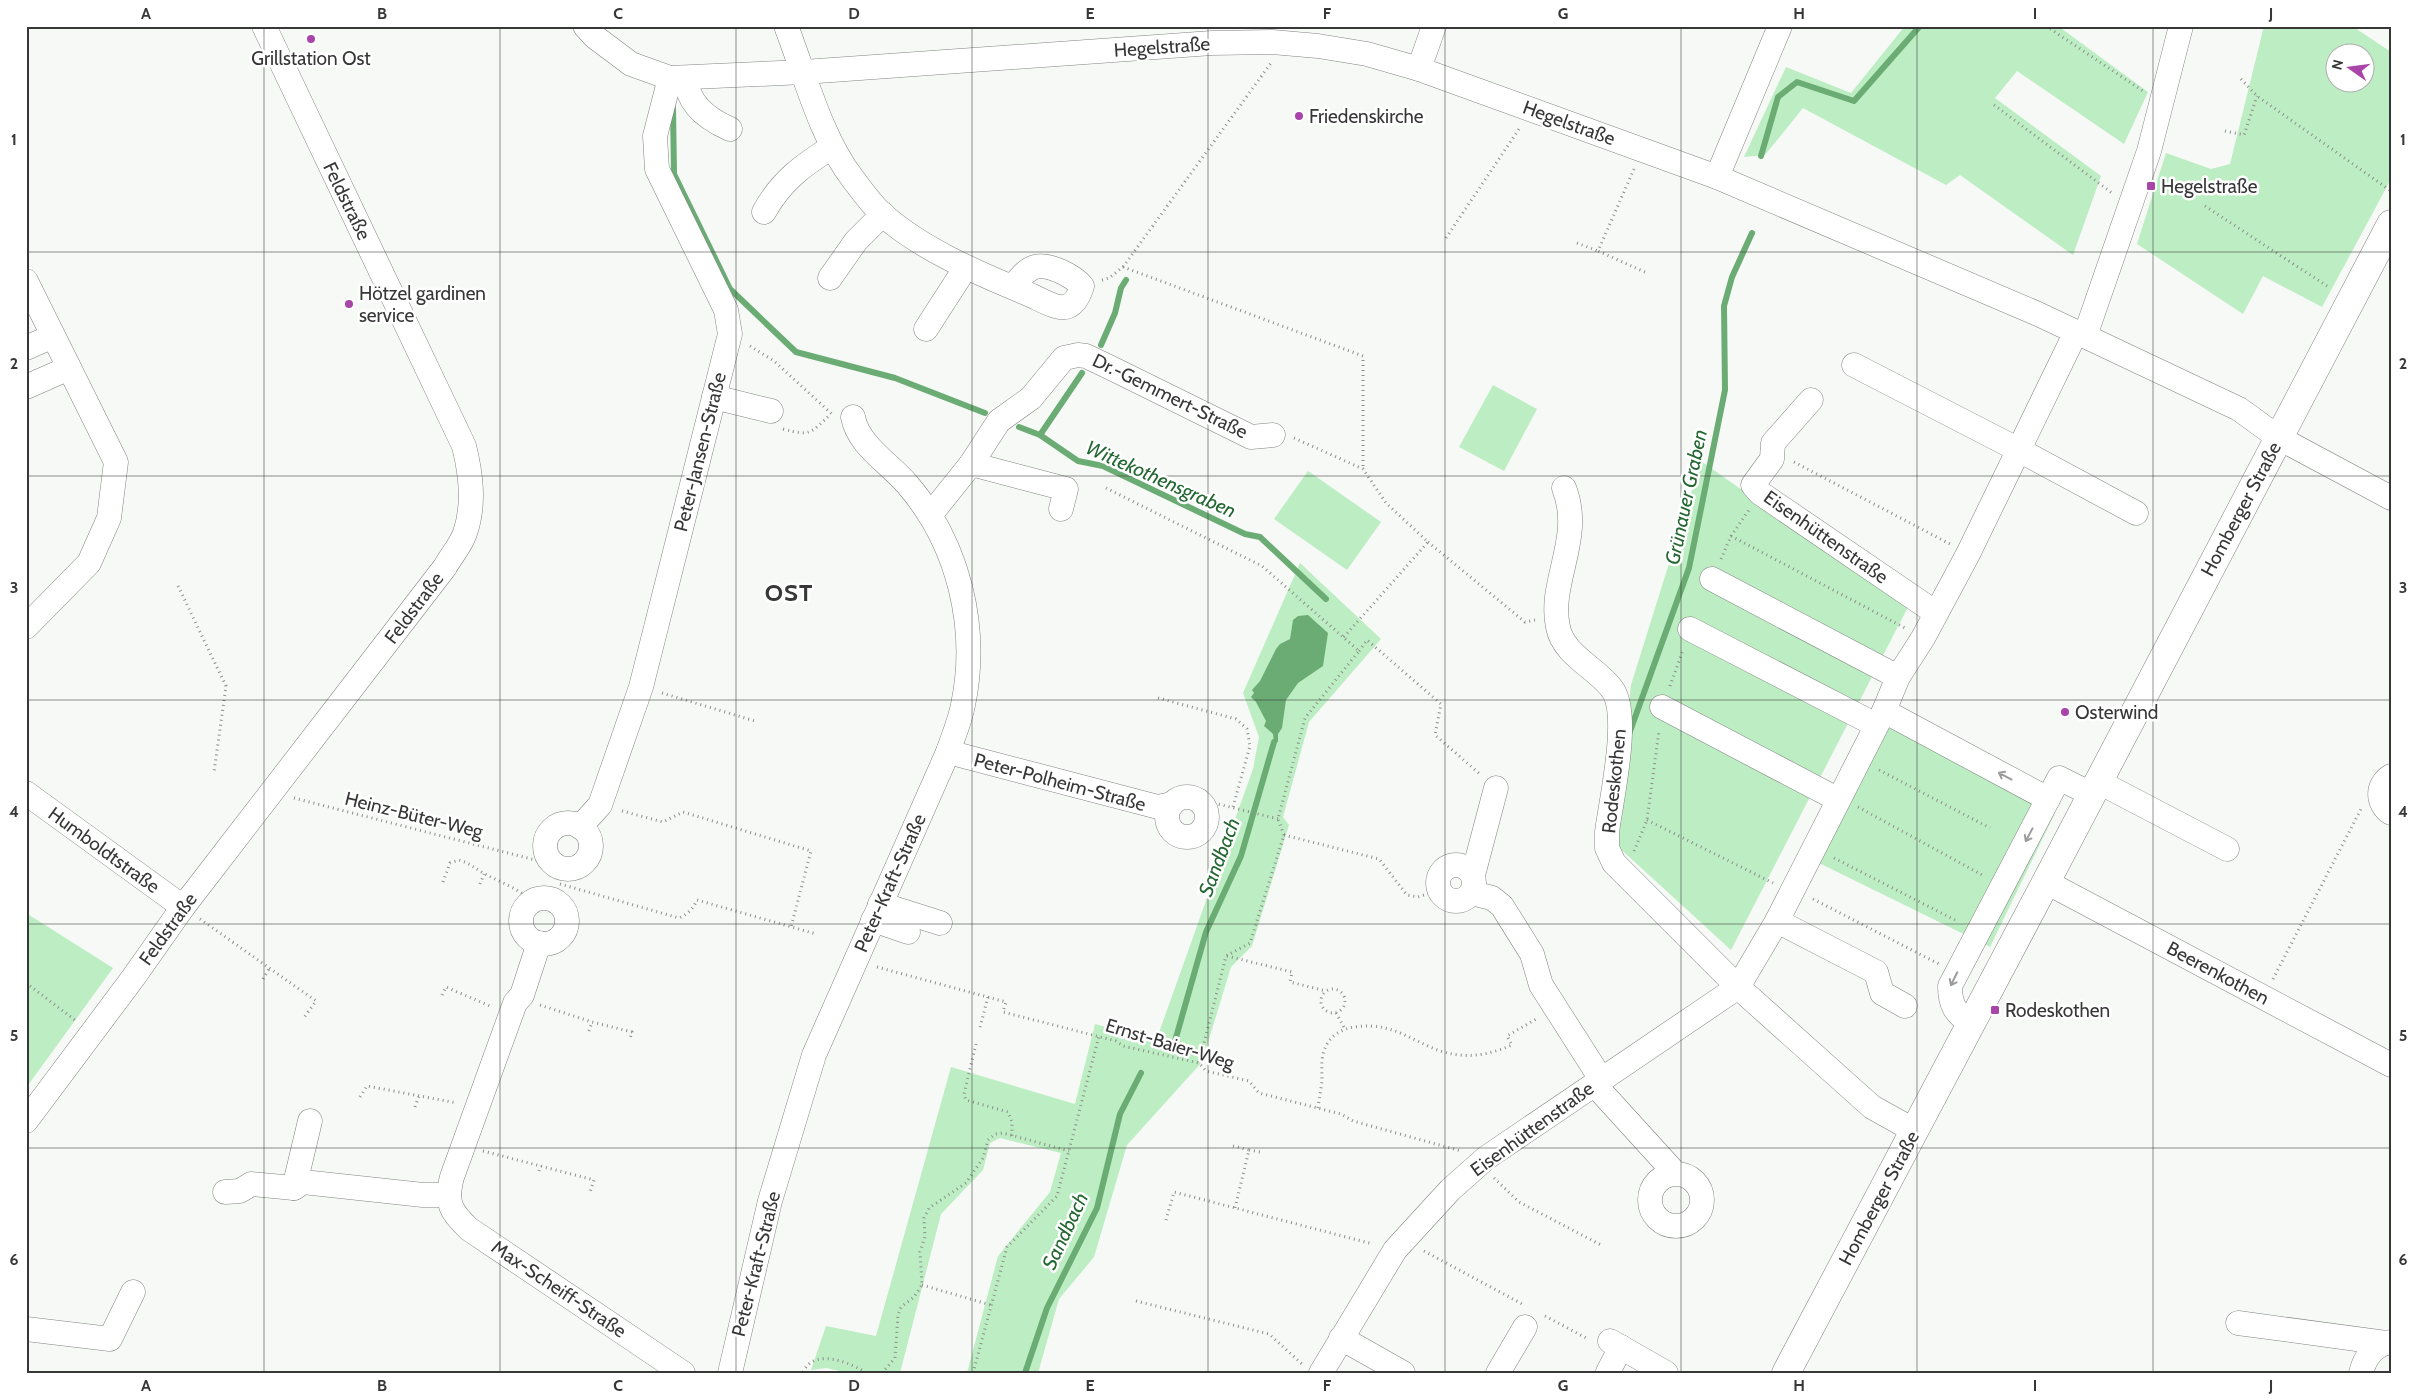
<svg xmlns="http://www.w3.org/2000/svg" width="2417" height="1399" font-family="Cabin,sans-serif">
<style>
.green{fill:#bdedc2;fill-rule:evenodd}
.water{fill:#6bac74}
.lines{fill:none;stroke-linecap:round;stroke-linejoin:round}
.stream{stroke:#6bac74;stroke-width:6}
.minor-casing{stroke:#828482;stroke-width:25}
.major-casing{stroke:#828482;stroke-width:29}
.path{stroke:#8d8f8d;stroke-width:3;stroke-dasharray:1 4;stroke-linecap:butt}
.minor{stroke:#fff;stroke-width:24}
.major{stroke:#fff;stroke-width:28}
.oneway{stroke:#9a9b9a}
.grid{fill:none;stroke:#363736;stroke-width:1;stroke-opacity:0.55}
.poi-dot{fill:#a944a9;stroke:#fff;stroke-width:2}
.labels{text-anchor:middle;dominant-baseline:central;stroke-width:5;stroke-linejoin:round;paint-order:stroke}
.street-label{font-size:19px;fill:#363736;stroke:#fff}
.poi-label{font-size:19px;fill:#363736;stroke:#fff;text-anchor:start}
.water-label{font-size:20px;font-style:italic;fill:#236731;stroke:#fff}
.district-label{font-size:24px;font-weight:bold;letter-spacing:1px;fill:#363736;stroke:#fff}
.neatline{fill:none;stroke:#363736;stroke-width:2}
.grid-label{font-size:16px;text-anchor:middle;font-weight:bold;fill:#363736}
</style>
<rect width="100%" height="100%" fill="#f6f9f6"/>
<g class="green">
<polygon points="1905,26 2058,26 2148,92 2124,144 2017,71 1995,98 2101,176 2073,255 1960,175 1946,185 1803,108 1765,155 1744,157 1786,67 1851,93"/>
<path d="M2264,26H2352L2391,52V179L2322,307L2263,276L2243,314L2137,244L2166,153L2211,169L2230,164ZM2364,52V82H2334V52Z"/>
<polygon points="1493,385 1537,409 1504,471 1459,447"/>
<polygon points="1701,461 1908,607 1731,950 1614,843 1631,685"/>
<polygon points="1308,471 1381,522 1347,570 1274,519"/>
<polygon points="1300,563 1381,639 1309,722 1283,817 1289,825 1252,946 1231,967 1202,1062 1127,1145 1094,1257 1059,1299 1038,1373 967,1373 998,1256 1050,1192 1061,1153 1000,1138 990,1143 983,1170 941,1214 900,1373 849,1373 826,1368 811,1370 826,1326 876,1336 951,1067 1075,1104 1095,1024 1156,1041 1253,769 1259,737 1243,693"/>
<polygon points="1889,726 2055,813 1990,947 1819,863"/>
<polygon points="26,913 113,968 26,1088"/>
</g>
<polygon class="water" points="1308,615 1328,633 1323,666 1298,683 1286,700 1282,728 1278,734 1278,742 1274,742 1273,734 1264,726 1266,721 1256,702 1251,697 1254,693 1252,690 1260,681 1276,649 1280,644 1290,639 1293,620 1298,616"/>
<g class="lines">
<g class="stream">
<polyline points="673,108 674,174 730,289 796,352 895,378 985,413"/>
<polyline points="1761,156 1778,97 1797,82 1854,101 1920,26"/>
<polyline points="1101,345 1115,313 1121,288 1126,280"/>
<polyline points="1082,373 1040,435 1078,461 1103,466 1245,534 1260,537 1326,599"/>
<polyline points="1019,427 1040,435"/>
<polyline points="1629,734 1689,568 1725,390 1724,306 1732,277 1752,233"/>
<polyline points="1175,1041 1206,932 1241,856 1274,742"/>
<polyline points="1025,1373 1047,1308 1097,1208 1120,1114 1141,1073"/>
</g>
<g class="minor-casing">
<g id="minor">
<polyline points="585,26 595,37 631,64 670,78 804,72 1212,43 1272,42 1318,46 1367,54 1419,69 1717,177 2038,314 2239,409 2279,438 2391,498"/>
<path d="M786,26C805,75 821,138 853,179C862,191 871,204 882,214C922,250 980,274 1028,294C1038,298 1050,306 1060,307C1073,309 1079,296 1082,286C1073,276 1049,263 1035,267C1026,269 1018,281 1012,287"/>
<polyline points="1419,69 1434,26"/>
<path d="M686,78C687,104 707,119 730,129"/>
<polyline points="1717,177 1780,26"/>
<path d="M764,212C781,181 803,165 832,147"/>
<polyline points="830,278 856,241 883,214"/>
<polyline points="26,281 116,462 109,518 89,563 26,627"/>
<polyline points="926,329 966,267"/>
<polyline points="2085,336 2149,151 2181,26"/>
<polyline points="26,348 53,336"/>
<polyline points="1854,365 2019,450 2136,513"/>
<polyline points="26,387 69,368"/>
<polyline points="714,397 771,411"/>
<polyline points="1811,400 1773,443 1772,459 1753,485 1760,493 1936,613"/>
<polyline points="971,464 1066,489 1061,509"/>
<path d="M1564,488C1584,538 1548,582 1558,627C1563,655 1597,668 1612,689C1631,714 1611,800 1607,832V848L1614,863L1738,987L1872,1107L1915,1131"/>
<polyline points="931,514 971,464 999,421 1031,398 1064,358 1078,355 1086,356 1107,366 1251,437 1273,435"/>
<polyline points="1712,579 1898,677"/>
<polyline points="1690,629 1876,725"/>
<polyline points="1662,707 1837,799"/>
<polyline points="1884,711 2048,799"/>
<polyline points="948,752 1158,807 1172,804"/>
<path d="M2391,776C2376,785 2377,804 2391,813"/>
<polyline points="2097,781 2227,849"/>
<polyline points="26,793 183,907"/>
<circle cx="1187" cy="817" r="20"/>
<circle cx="568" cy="846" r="23"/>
<polyline points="580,827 600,805 641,687 730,334 726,310 657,169 655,136 670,78"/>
<circle cx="1456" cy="883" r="18"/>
<polyline points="1473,875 1496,788"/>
<polyline points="2046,882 2391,1065"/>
<polyline points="1472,893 1492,898 1502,906 1532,954 1541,985 1601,1079"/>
<circle cx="544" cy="921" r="23"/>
<polyline points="880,904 940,923"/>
<polyline points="873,920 908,932"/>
<polyline points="1777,921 1876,972 1882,993 1905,1006"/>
<path d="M539,943L522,995L515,1003L452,1177C445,1203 451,1212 469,1229L683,1373"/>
<path d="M1971,1023C1955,1014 1950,1004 1950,986L2059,778L2091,794"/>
<polyline points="1594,1084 1675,1173"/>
<path d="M26,1121L133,978L183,907L445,567C451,556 461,545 465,533C475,504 471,474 464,446L264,26"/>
<circle cx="1676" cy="1200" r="26"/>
<polyline points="294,1188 310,1121"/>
<polyline points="225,1192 240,1191 251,1184 294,1188 303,1182 423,1195 449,1195"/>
<polyline points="2238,1323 2386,1343"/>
<polyline points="26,1329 110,1339 133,1292"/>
<polyline points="1341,1338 1403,1373"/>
<polyline points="1610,1341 1666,1373"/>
<polyline points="1608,1372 1621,1347"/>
<path d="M730,1373L770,1201L814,1055L948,752C953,737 960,721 963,705C979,628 959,544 907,484C889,463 858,445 853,417"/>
<polyline points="1321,1373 1395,1250 1450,1190 1486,1158 1738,987 1777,921 1884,711 1898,677 1923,638 1968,554 2076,332"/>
<polyline points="1498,1373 1525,1327"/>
<path d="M2361,1373C2365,1357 2374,1344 2391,1342"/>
</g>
</g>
<g class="major-casing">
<polyline id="major" points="1786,1373 2046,882 2391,224"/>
</g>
<g class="path">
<polyline points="2046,26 2143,91"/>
<polyline points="2241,79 2257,96 2391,191"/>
<polyline points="1994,105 2112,193"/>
<polyline points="2225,131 2244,135 2257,96"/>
<polyline points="1634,169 1598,251 1647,273"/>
<polyline points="2205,206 2330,288"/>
<polyline points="1446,238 1519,129"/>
<polyline points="1577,243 1598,251"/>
<polyline points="1123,267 1271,63"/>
<polyline points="1102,280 1109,278 1123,267 1363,356 1363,469"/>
<polyline points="750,346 774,361 832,414"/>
<path d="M783,429C812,437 811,432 831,414"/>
<polyline points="1294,438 1363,469 1386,503 1428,542 1343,638"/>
<polyline points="1794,462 1950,544"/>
<polyline points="1106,488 1262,566 1359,651 1305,718 1278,819 1284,835 1250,943 1226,956 1199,1063"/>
<polyline points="1731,536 1905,628"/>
<polyline points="1428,542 1525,622 1535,620"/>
<polyline points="1721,559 1731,536 1749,510"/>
<polyline points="178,586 226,686 214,772"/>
<polyline points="1359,651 1367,640 1441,704 1435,735 1481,775"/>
<polyline points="1670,686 1683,650"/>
<polyline points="662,693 755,721"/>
<polyline points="1158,698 1236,719 1247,729 1250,746 1233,807"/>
<polyline points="1879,770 1990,828"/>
<polyline points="294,798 543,862 550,860"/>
<polyline points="1204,806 1218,804 1278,819"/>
<polyline points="1858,807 1984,876"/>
<polyline points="622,811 663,822 683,812 811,851 791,927"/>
<polyline points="1647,820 1773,883"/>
<polyline points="1284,835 1379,859 1407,895 1418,897 1439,890"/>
<polyline points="1634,851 1647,820 1659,731"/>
<polyline points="1834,858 1955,920"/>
<path d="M443,882L450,863L459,860C470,863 477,870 487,875C502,883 520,889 532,902"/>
<polyline points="480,884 484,874"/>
<path d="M560,884L679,918C688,914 693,909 697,900L816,934"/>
<polyline points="1813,899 1939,964"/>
<polyline points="200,919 316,1001 303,1019"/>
<polyline points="1227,956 1292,972 1290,982 1326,991"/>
<polyline points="877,967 1006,1002 1003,1012 1116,1041 1123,1046 1199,1063 1206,1071 1249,1081 1259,1093 1341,1114 1353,1121 1461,1151"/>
<polyline points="263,979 269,969"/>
<polyline points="2273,979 2361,809"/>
<polyline points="26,983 75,1020"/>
<circle cx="1333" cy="1001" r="12"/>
<polyline points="442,995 446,987 490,1006"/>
<polyline points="540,1005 592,1022 632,1032 630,1039"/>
<polyline points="1336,1013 1345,1029"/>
<polyline points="980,1027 988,997"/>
<polyline points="589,1031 592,1022"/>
<polyline points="976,1044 964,1094 966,1100 1008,1112 1012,1122 1012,1136"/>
<polyline points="360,1097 367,1086 457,1103"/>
<polyline points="415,1107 419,1096"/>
<path d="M1318,1108C1319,1099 1321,1090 1322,1081C1322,1069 1320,1056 1327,1044C1333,1034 1344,1028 1355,1027C1400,1020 1421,1052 1460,1055C1478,1057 1496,1052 1512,1045L1507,1036L1538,1018"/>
<polyline points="1233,1146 1249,1150 1235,1208"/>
<polyline points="1249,1150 1260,1152"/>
<polyline points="483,1151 594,1180 590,1192"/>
<polyline points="539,1171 541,1166"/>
<polyline points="1494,1178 1519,1202 1603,1246"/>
<polyline points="1166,1220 1174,1192 1373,1244"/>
<polyline points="1424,1251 1524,1305"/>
<polyline points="922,1285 991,1305"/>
<polyline points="1136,1301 1269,1334 1302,1364"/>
<polyline points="1545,1316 1588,1339"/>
<path d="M793,1373L803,1372C815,1347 850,1363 867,1373"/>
<polyline points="882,1373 895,1358 898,1315 901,1307 914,1297 922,1285 920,1252 925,1237 924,1218 929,1208 966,1183 983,1158 988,1140 995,1134 1003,1133 1069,1151"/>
<polyline points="973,1373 1007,1247 1057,1196 1099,1036"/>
</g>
<use href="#minor" class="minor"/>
<use href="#major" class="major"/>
</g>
<defs><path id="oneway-shaft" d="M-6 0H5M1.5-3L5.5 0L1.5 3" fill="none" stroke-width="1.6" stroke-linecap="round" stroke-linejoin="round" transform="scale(1.25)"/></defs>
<g class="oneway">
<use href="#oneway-shaft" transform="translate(2005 776) rotate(-152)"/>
<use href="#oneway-shaft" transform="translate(2029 835) rotate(118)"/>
<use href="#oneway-shaft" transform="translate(1954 979) rotate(116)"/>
</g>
<path class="grid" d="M264,26V1373M500,26V1373M736,26V1373M972,26V1373M1208,26V1373M1445,26V1373M1681,26V1373M1917,26V1373M2153,26V1373M26,252H2391M26,476H2391M26,700H2391M26,924H2391M26,1148H2391"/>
<g class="poi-dot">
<circle cx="311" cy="39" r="5"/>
<circle cx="1299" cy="116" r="5"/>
<rect x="2146" y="181" width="10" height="10" rx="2.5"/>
<circle cx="349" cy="304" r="5"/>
<circle cx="2065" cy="712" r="5"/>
<rect x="1990" y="1005" width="10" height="10" rx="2.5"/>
</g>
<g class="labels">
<g class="street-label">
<text transform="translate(1162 47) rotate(-4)">Hegelstraße</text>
<text transform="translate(1569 123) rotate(20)">Hegelstraße</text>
<text transform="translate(347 201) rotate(64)">Feldstraße</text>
<text transform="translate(1170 396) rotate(26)">Dr.-Gemmert-Straße</text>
<text transform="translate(700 452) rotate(-76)">Peter-Jansen-Straße</text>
<text transform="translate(2241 509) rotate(-62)">Homberger Straße</text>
<text transform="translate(1826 537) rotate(35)">Eisenhüttenstraße</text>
<text transform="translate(414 608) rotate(-53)">Feldstraße</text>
<text transform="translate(1614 781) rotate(-84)">Rodeskothen</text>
<text transform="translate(1060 782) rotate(15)">Peter-Polheim-Straße</text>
<text transform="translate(414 815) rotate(14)">Heinz-Büter-Weg</text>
<text transform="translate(104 850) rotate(36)">Humboldtstraße</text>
<text transform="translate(890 883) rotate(-66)">Peter-Kraft-Straße</text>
<text transform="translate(168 929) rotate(-54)">Feldstraße</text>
<text transform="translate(2218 973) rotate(28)">Beerenkothen</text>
<text transform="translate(1170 1044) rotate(17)">Ernst-Baier-Weg</text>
<text transform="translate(1532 1129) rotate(-36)">Eisenhüttenstraße</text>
<text transform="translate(1879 1198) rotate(-62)">Homberger Straße</text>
<text transform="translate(756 1264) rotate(-76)">Peter-Kraft-Straße</text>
<text transform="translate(559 1289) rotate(34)">Max-Scheiff-Straße</text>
</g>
<g class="poi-label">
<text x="311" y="58" text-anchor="middle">Grillstation Ost</text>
<text x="1309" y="116">Friedenskirche</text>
<text x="2161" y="186">Hegelstraße</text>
<text x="359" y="293">Hötzel gardinen<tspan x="359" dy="22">service</tspan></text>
<text x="2075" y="712">Osterwind</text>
<text x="2005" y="1010">Rodeskothen</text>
</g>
<g class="water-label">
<text transform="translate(1161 479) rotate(24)">Wittekothensgraben</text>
<text transform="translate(1686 497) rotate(-78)">Grünauer Graben</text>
<text transform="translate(1219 857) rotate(-69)">Sandbach</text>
<text transform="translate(1065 1231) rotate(-65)">Sandbach</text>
</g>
<g class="district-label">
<text x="789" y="592">OST</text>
</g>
</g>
<rect width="2417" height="1399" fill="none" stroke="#ffffff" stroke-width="55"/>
<g transform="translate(2350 68) rotate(284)"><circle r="24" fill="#ffffff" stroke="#afafaf"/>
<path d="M0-4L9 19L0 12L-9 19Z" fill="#a944a9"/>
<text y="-8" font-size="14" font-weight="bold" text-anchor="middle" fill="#363736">N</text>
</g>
<rect x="28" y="28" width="2362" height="1344" class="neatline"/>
<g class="grid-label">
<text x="146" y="19">A</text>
<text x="382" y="19">B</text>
<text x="618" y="19">C</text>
<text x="854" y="19">D</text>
<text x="1090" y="19">E</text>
<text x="1327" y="19">F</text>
<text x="1563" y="19">G</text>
<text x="1799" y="19">H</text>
<text x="2035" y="19">I</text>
<text x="2271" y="19">J</text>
<text x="14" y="145">1</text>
<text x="2403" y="145">1</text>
<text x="14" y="369">2</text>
<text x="2403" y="369">2</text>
<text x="14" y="593">3</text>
<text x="2403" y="593">3</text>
<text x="14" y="817">4</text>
<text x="2403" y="817">4</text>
<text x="14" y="1041">5</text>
<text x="2403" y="1041">5</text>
<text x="14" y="1265">6</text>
<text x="2403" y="1265">6</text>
<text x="146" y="1391">A</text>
<text x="382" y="1391">B</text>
<text x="618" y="1391">C</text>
<text x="854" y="1391">D</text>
<text x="1090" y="1391">E</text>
<text x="1327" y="1391">F</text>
<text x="1563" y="1391">G</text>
<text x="1799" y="1391">H</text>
<text x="2035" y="1391">I</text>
<text x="2271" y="1391">J</text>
</g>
</svg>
